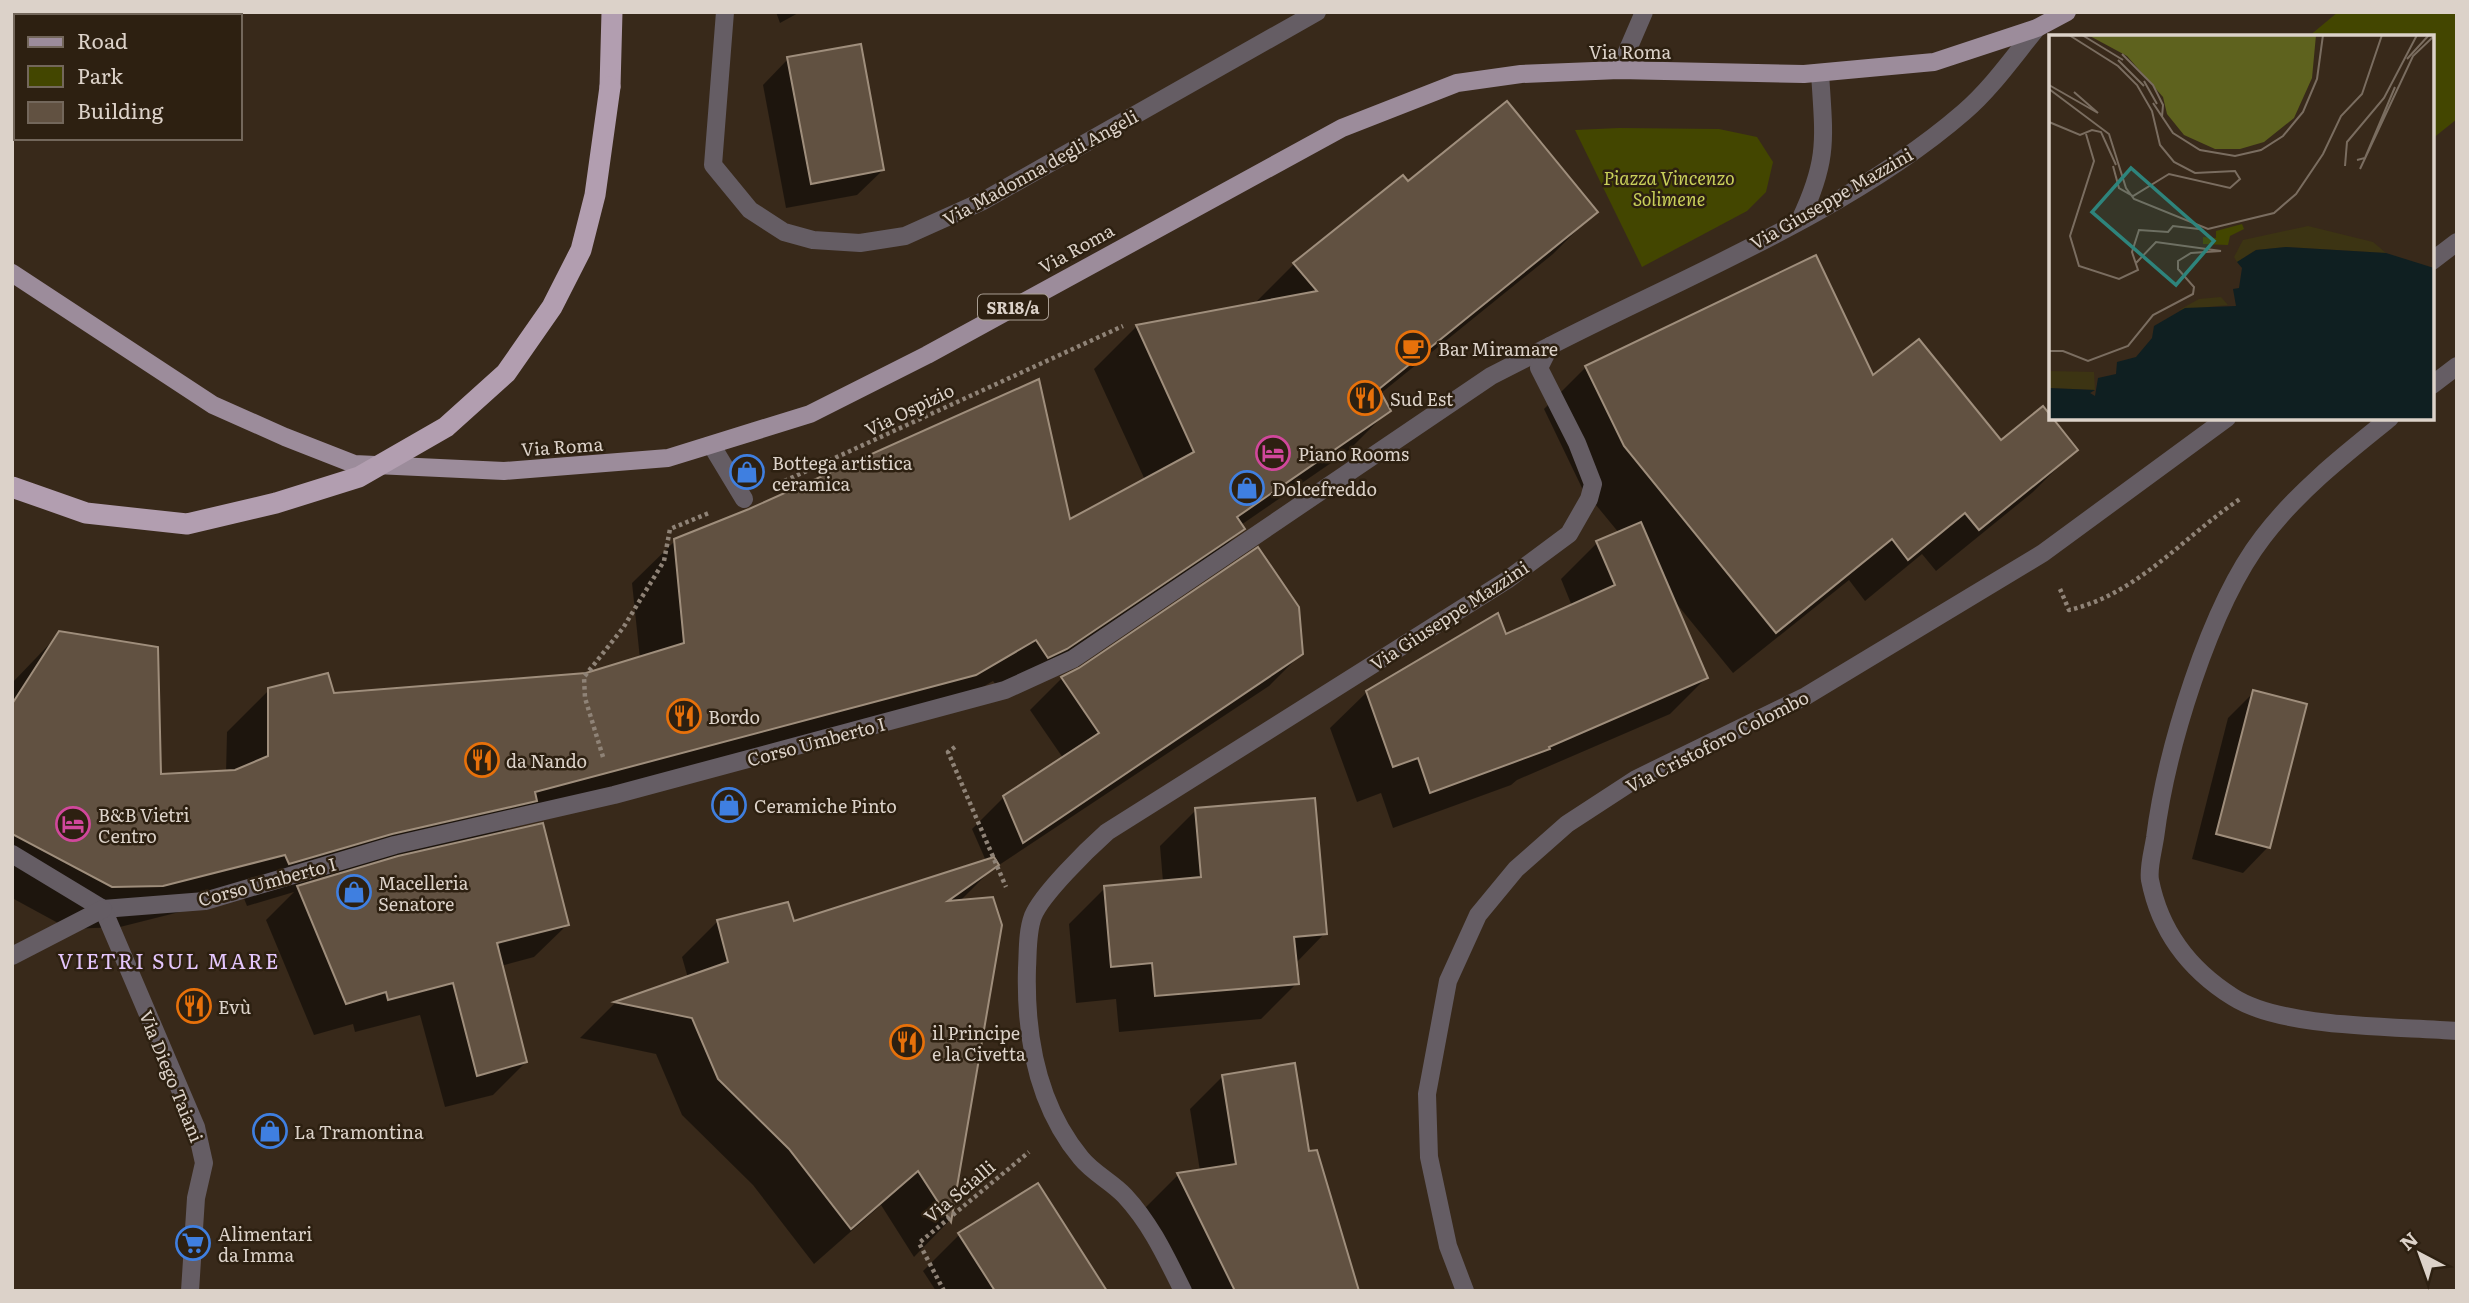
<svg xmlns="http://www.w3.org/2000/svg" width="2469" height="1303" font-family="Literata,serif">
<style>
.green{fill:#434600}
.shadow{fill:#0007}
.building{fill:#615141;stroke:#9f8e7c;stroke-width:2}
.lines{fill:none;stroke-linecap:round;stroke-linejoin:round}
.path{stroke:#8f8377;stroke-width:4.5;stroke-dasharray:3.5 3.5;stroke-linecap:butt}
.minor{stroke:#655d64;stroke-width:18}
.major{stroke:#9c8c9b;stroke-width:18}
.highway{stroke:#b29eb0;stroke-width:21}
.highway-bridge{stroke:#b29eb0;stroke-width:21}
.labels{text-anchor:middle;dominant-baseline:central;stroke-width:5;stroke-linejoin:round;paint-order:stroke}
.shield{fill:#2d2011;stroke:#a89d92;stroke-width:2}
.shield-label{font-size:16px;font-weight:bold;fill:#dcd2c9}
.street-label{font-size:18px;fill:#dcd2c9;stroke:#2d2011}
.park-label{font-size:18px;font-style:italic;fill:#c9d05a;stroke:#2d2011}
.poi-label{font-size:18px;fill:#dcd2c9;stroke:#2d2011;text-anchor:start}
.quarter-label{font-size:21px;letter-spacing:2px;fill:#e4c6fc;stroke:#2d2011}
.inset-road{fill:none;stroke:#7a6d60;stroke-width:2}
.view{fill:#2e847c;fill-opacity:0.15;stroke:#2e847c;stroke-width:3.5}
.inset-edge{fill:none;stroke:#dcd2c9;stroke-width:3.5}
</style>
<rect width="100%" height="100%" fill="#38291a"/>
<g class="green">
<polygon points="2338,12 2457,12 2457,119 2432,139 2432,37 2308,37"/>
<polygon points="1619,128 1719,129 1757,137 1773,162 1766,192 1747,211 1642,267 1575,130"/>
</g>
<g class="shadow">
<polygon points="776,12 800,12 780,23"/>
<polygon points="788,59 883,170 857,195 786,208 763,85"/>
<polygon points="1408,183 1595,212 1553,254 1380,394 1389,410 1347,452 1241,525 1243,528 1201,571 1006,699 993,681 932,717 506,829 501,834 567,925 534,957 501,966 526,1062 493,1095 445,1107 420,1015 355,1032 353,1024 314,1035 266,920 294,892 247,906 243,896 120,927 69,929 12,898 12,683 60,633 159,776 226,773 227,732 269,690 333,695 587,675 640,659 632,583 675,541 1069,521 1145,480 1094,369 1136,327 1254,304 1294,264"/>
<polygon points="1586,367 1873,378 2000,442 2075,450 2033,492 1936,571 1922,554 1865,601 1849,580 1733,673 1676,603 1706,678 1670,714 1517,780 1511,785 1393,828 1381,793 1357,802 1330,728 1367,692 1572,606 1561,579 1597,543 1619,533 1582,488 1544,409"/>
<polygon points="1301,654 1269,686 990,871 959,902 1001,925 949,1221 914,1257 881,1205 814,1264 753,1185 682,1115 656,1054 580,1038 615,1003 688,978 682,957 718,921 792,923 986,861 972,829 1004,797 1063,758 1030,710 1062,678"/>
<polygon points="2254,692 2268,847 2243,873 2192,859 2228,718"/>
<polygon points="1196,810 1325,933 1295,964 1297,983 1261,1019 1119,1032 1116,999 1076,1003 1069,924 1105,888 1163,882 1160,846"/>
<polygon points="1223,1076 1357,1291 1186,1291 1145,1208 1178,1175 1200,1171 1190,1109"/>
<polygon points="959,1235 1105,1291 936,1291 923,1271"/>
</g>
<g class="building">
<polygon points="861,44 884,170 811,184 787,57"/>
<polygon points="1507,101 1598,212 1379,389 1391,411 1237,517 1245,529 1067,649 1048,658 1036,640 976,675 535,792 537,801 392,834 289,864 285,855 163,886 112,887 12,834 12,704 59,631 158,647 161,774 235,770 268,756 268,688 328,673 334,693 586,673 684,643 674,539 749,509 1039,379 1070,519 1194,452 1136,325 1317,291 1293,263 1403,175 1408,181"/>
<polygon points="1816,255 1873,375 1919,339 2001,440 2043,406 2078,450 1979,530 1965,513 1908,560 1892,539 1776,633 1624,446 1585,366"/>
<polygon points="1641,522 1708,678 1549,747 1550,749 1430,793 1418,758 1393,767 1366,691 1498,613 1506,634 1615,585 1596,541"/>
<polygon points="1258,547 1299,607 1303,654 1023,843 1003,796 1099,733 1061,677 1079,668"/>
<polygon points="2253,690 2307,704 2270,848 2216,834"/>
<polygon points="1315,798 1327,934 1294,937 1299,984 1155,996 1152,963 1111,967 1104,886 1201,877 1195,808"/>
<polygon points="543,823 569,925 497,943 527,1062 477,1076 453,983 388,1000 386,992 346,1004 297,886 398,856"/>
<polygon points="994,857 999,865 948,901 993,897 1002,925 951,1222 918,1171 851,1229 789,1149 718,1079 692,1018 614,1002 728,962 717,920 788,902 794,921"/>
<polygon points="1295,1063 1309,1151 1317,1150 1359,1291 1235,1291 1177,1173 1236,1164 1222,1075"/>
<polygon points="1038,1183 1107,1291 995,1291 958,1233"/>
</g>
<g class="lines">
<g class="path">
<polyline points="778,484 1123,326"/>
<path d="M2060,589L2069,610C2138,594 2183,537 2240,499"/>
<polyline points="955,747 948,752 1006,887"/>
<polyline points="603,757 585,698 584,677 623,628 664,561 670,529 709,513"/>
<polyline points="944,1291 919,1243 1029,1152"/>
</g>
<g class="minor">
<polyline points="725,12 713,165 750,210 784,232 813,240 860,243 905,236 983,201 1317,12"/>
<polyline points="1619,70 1644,12"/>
<path d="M1800,220C1829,159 1824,138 1820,73"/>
<polyline points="2432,261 2457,242"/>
<polyline points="2432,385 2457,366"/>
<path d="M2390,418C2345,454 2298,491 2263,537C2209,607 2166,751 2155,838C2153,851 2148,868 2150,880C2160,931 2190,970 2233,997C2283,1029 2397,1026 2457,1031"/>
<polyline points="712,446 744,499"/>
<polyline points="12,854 103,909 205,901 395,845 614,795 1005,690 1073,659 1491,376 1550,346"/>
<polyline points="103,909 196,1127 204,1163 196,1198 190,1291"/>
<polyline points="12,956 103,909"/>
<path d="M1183,1291C1166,1257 1151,1224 1125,1196C1112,1182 1093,1173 1081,1158C1037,1105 1025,1036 1027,968C1028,952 1027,932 1033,916C1042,894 1088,849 1107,832L1507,580L1569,534L1589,499L1593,484L1577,443L1539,368L1550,346C1684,277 1850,211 1964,112C1991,89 2014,56 2037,28"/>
<polyline points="1465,1291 1448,1246 1429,1157 1427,1094 1448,981 1478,915 1516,869 1567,824 1636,779 1806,696 2043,553 2227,418"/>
</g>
<polyline class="major" points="12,273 213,405 285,437 354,464 504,471 668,458 810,414 927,355 1342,128 1457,83 1521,74 1619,70 1804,74 1934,62 2037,28 2067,12"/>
<polyline class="highway" points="610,87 612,12"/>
<polyline class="highway-bridge" points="12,487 86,513 187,524 276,503 359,477 446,427 506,373 552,307 581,250 595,195 610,87"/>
</g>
<defs>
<g id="cafe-ring" transform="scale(1.75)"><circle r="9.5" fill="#2d2011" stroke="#e8710a" stroke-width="1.5"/><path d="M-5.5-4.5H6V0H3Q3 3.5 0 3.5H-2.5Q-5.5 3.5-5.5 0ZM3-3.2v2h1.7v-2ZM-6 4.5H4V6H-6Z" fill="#e8710a"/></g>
<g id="restaurant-ring" transform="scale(1.75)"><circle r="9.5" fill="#2d2011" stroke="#e8710a" stroke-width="1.5"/><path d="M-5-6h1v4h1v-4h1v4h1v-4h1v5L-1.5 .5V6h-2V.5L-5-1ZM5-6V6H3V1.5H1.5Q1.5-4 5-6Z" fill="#e8710a"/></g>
<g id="hotel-ring" transform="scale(1.75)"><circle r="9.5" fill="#2d2011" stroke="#d1479c" stroke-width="1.5"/><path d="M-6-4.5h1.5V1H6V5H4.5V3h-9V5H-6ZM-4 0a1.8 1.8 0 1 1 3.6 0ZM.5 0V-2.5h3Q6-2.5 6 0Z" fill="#d1479c"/></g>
<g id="shop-ring" transform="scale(1.75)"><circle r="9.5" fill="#2d2011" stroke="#3f7fe0" stroke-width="1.5"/><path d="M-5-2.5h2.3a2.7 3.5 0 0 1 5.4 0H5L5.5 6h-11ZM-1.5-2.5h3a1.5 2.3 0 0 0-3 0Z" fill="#3f7fe0"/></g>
<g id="supermarket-ring" transform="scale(1.75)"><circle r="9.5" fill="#2d2011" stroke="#3f7fe0" stroke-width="1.5"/><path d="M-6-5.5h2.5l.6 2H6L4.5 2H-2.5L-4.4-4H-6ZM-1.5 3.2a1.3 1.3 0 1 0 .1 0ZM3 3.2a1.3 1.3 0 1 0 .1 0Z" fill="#3f7fe0"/></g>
</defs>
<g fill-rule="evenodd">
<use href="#cafe-ring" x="1413" y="348"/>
<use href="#restaurant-ring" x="1365" y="398"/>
<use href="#hotel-ring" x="1273" y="453"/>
<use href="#shop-ring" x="747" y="472"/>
<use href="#shop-ring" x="1247" y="488"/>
<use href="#restaurant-ring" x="684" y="716"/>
<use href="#restaurant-ring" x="482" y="760"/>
<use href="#shop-ring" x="729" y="805"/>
<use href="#hotel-ring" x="73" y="824"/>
<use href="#shop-ring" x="354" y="892"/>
<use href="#restaurant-ring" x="194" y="1006"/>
<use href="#restaurant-ring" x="907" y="1042"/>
<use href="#shop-ring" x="270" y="1131"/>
<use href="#supermarket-ring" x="193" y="1243"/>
</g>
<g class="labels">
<rect class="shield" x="978" y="294.5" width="70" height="25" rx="5"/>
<g class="shield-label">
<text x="1013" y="307">SR18/a</text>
</g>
<g class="street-label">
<text x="1630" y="51">Via Roma</text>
<text transform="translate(1040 167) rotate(-29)">Via Madonna degli Angeli</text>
<text transform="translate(1831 198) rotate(-30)">Via Giuseppe Mazzini</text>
<text transform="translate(1076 248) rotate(-29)">Via Roma</text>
<text transform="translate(909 409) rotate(-26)">Via Ospizio</text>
<text transform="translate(562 446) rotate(-4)">Via Roma</text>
<text transform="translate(1449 615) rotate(-33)">Via Giuseppe Mazzini</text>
<text transform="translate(816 741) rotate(-15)">Corso Umberto I</text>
<text transform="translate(1717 741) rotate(-27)">Via Cristoforo Colombo</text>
<text transform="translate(267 881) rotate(-15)">Corso Umberto I</text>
<text transform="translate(172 1076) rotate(68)">Via Diego Taiani</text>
<text transform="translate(959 1191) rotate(-40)">Via Scialli</text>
</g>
<g class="park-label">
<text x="1669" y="177">Piazza Vincenzo<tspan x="1669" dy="21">Solimene</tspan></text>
</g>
<g class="poi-label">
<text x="1438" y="348">Bar Miramare</text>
<text x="1390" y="398">Sud Est</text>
<text x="1298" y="453">Piano Rooms</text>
<text x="772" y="462">Bottega artistica<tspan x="772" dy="21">ceramica</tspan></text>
<text x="1272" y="488">Dolcefreddo</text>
<text x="708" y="716">Bordo</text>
<text x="506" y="760">da Nando</text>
<text x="754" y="805">Ceramiche Pinto</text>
<text x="98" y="814">B&amp;B Vietri<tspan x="98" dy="21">Centro</tspan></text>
<text x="378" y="882">Macelleria<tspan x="378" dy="21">Senatore</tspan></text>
<text x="218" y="1006">Evù</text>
<text x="932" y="1032">il Principe<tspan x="932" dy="21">e la Civetta</tspan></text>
<text x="294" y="1131">La Tramontina</text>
<text x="218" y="1233">Alimentari<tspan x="218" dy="21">da Imma</tspan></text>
</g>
<g class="quarter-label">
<text x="169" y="959">VIETRI SUL MARE</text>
</g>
</g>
<g transform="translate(2049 35)">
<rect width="385" height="385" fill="#38291a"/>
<path d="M193,189L195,194L181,201L179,210L154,209V202L167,203V196Z" fill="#434600"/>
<path d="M39,0H267L263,43L245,83L215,107L191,114H166L135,100L118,79L114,62L78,21Z" fill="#5e621e"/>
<path d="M259,191L324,207L337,218L237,212L207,215L188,227L185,222L194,205ZM172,262L179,270L130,275L150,264ZM0,336L45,337L46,355L0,353Z" fill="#3c3413"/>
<path d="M237,212L337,218L385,233V385H0V353L46,355L41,358L46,361L49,343L67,339L68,327L87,322L103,303L105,291L136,273L187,271L184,254L190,253L193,233L188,227L207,215Z" fill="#0f1f21"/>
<path class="inset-road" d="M20,0L69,31L88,50L103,76L111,110L125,127L146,138L186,136L191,144L181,153L120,139L84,161L70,153L64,131M33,0L74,25M73,19L104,50L114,70L113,82M358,24L380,0M69,25L95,51M95,46L108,69M0,50L49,78L25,57M0,54L60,99L77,153L85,164L159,194L225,178L247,159L274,119L292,81L313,59L333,0M104,68L124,98L151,115L186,121L212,115L234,101L254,77L268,44L274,0M0,87L31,100L43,95L52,97L67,130M37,99L45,126L21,201L30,231L70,244L89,235L83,217L90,195L119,197L124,191L150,194M308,125L316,123L346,52M296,131L298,107L335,63L368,0M311,134L364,21L385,1M0,316H14L39,326L79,311L104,280L144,259L145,252L129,234V226L142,218L172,216L107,207L87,228"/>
<path class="view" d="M82,133L165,206L127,250L43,177Z"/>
<rect width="385" height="385" class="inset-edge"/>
</g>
<rect width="2469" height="1303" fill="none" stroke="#dcd2c9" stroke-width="28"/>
<rect x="14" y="14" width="228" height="126" fill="#2d2011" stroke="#73675b" stroke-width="2"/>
<rect x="28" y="37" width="35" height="10" fill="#9c8c9b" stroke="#73675b" stroke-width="2"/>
<text x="77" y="49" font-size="21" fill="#dcd2c9">Road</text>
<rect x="28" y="66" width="35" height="21" fill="#434600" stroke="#73675b" stroke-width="2"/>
<text x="77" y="84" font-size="21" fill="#dcd2c9">Park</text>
<rect x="28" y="102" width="35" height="21" fill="#615141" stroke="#73675b" stroke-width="2"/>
<text x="77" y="119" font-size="21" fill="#dcd2c9">Building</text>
<g transform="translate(2420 1254) rotate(319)" stroke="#2d2011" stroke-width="5" paint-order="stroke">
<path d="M0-5L12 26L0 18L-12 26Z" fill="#dcd2c9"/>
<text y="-10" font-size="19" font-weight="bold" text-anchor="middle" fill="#dcd2c9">N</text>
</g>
</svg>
